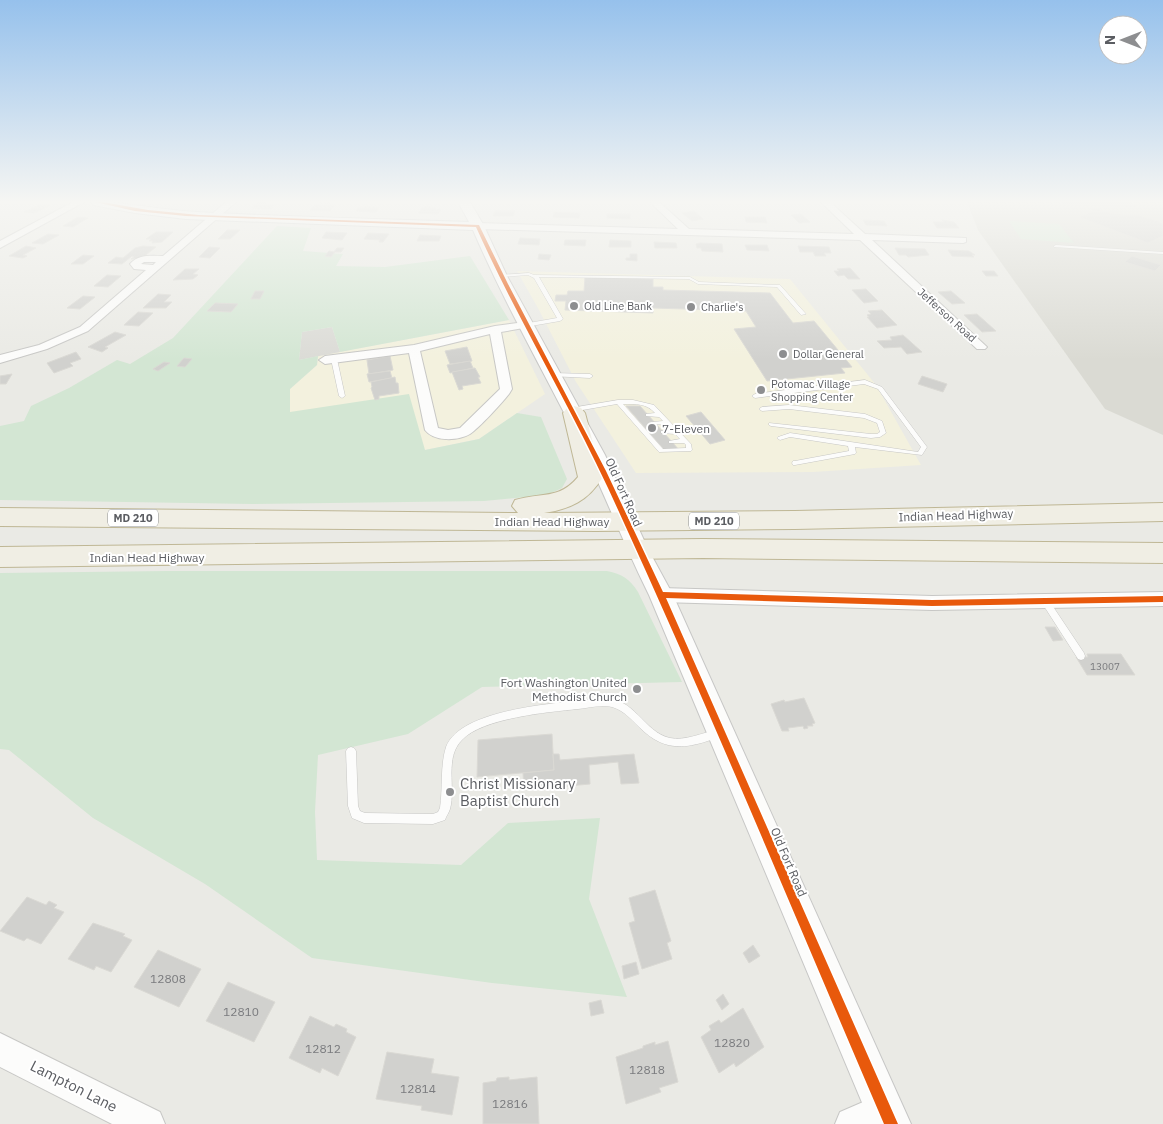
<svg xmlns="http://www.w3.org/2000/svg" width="1163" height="1124" font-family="'IBM Plex Sans',sans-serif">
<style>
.commercial{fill:#f3f1de}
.industrial{fill:#dbdbd6}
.education{fill:#dadad3}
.green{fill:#d3e6d3}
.building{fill:#d1d1ce;stroke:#dad9d4}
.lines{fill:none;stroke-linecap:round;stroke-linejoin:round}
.service-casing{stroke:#c7c7c5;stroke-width:1}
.minor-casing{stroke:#c7c7c5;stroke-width:2}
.tertiary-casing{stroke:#c7c7c5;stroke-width:2}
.secondary-casing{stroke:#c7c7c6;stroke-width:2}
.trunk-casing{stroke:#bfb795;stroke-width:2}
.service{fill:#fcfcfb;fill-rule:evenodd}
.minor{fill:#fcfcfb;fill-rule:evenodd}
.tertiary{fill:#fcfcfb;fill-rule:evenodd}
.secondary{fill:#fcfcfb;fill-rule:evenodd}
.trunk{fill:#f0eee4;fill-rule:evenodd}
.cycleway-casing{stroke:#fff;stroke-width:3}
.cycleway{fill:#e8590c;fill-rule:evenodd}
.poi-dot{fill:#8d8e90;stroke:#fff;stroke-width:2}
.labels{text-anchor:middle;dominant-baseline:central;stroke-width:4;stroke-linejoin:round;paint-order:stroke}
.number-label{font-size:10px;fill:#7a7b7e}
.far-poi-label{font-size:11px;fill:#5b5d62;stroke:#fff;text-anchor:start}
.far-street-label{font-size:11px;fill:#5b5d62;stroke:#fff}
.shield{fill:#fff;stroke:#8c8e91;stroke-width:1}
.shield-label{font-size:11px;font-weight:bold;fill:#5b5d62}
.poi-label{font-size:12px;fill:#5b5d62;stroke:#fff;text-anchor:start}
.street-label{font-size:12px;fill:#5b5d62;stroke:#fff}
.near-number-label{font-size:12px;fill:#7a7b7e}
.near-poi-label{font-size:15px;fill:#5b5d62;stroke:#fff;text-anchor:start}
.near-street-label{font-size:15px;fill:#5b5d62;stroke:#fff}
</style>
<rect width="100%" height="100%" fill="#eaeae5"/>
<g class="commercial">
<polygon points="517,271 790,279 876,385 921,465 813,472 636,473 576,382 539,310"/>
<polygon points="509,320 545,394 479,439 425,450 289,412 290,389 317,365 318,356"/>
</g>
<polygon class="industrial" points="332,327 340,352 299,360 302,332"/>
<polygon class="education" points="967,202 1163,202 1163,435 1105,409 978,230"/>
<g class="green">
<polygon points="1009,221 1059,224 1074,243 1021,239"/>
<polygon points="277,226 311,228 303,251 343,254 336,266 385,267 470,256 509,320 340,352 332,327 302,332 299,360 318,356 317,365 290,389 290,412 409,394 425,450 479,439 517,413 541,417 567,479 562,488 547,495 484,501 252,504 0,500 0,426 24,421 31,406 69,388 117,360 130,364 173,338"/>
<path d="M167,571H607C622,574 630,579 638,592L682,682L482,687L408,734L318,755L315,812L317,860L461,865L508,823L600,818L589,899L627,997L492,983L312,958L205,884L93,818L9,750L0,749V573Z"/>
</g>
<g class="building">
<polygon points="258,202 266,202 265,204 275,204 271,209 252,208"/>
<polygon points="1060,202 1132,202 1138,208 1062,204"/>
<polygon points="322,203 332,203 330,205 334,206 330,211 310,210 315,205"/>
<polygon points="39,205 49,206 34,213 24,212"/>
<polygon points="367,206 379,207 376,212 356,211 359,207"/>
<polygon points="426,206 435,207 434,209 441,209 438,214 419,213 422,208"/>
<polygon points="1091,206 1110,213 1138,215 1158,221 1163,224 1163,236 1148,243 1079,217 1093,211 1089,209 1093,209"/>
<polygon points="495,211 515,211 513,216 493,216"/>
<polygon points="694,211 703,219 692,221 682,213"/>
<polygon points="554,212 580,213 579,218 553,217"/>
<polygon points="607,214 630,214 630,219 607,218"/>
<polygon points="801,214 810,222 799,223 791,215"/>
<polygon points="78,217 88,218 73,227 63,226"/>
<polygon points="745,217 765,217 767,223 746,222"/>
<polygon points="863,220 884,221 887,226 866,225"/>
<polygon points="942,220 954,222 959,228 937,228 933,222 944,222"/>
<polygon points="227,230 240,230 230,239 218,239"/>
<polygon points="156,232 173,232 162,242 152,243 153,241 149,241 151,239 146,239"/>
<polygon points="326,232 347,233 342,240 322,238"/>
<polygon points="368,233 389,234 383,242 379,242 380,240 364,239"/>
<polygon points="48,234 59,235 43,244 32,243"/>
<polygon points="420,235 441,236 439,241 417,241"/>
<polygon points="520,238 540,239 539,245 518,244"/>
<polygon points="565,240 586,240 585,246 564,245"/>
<polygon points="610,240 631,241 631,247 609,247"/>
<polygon points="654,242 676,243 677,248 655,248"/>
<polygon points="700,243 722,244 723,252 702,251 701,248 697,248 696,244"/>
<polygon points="745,245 767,245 769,251 747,250"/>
<polygon points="26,246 36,248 23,255 27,256 23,258 9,256"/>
<polygon points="143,246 156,247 142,258 131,259 134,257 132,256 122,264 108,263 116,257 123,258 135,248"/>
<polygon points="798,246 829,247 831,253 824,253 826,256 815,256 813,252 800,252"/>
<polygon points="209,247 220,248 210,258 199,257"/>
<polygon points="337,248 344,248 341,252 335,252 331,257 325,256 329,251 334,252"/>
<polygon points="895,248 925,249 929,255 908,257 906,255 899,255"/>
<polygon points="948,250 969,251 975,255 972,255 974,257 952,256"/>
<polygon points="539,254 551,255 549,260 538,259"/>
<polygon points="630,254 637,254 637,261 626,260 626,258 630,258"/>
<polygon points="83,255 94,256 83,264 71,264"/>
<polygon points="1132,256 1161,265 1155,271 1125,262"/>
<polygon points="850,268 860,279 848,279 844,275 838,276 834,271 839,271 837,269"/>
<polygon points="185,269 199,269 193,274 198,275 193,279 173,280"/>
<polygon points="982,271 994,271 998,276 986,276"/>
<polygon points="107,275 121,276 108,287 94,286"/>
<polygon points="585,277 653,279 653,287 663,287 663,290 770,293 793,323 814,321 852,367 841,368 845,373 767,381 734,329 756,327 746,311 653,308 653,313 565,310 566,301 555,301 556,295 567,295 568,291 584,291"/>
<polygon points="866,289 878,301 864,303 852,290"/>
<polygon points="255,291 264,291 260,299 251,299"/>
<polygon points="951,291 965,303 952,304 938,292"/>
<polygon points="158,294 171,295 164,302 172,302 166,308 143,308"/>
<polygon points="83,296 95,297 80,309 67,308"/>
<polygon points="215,303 238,304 231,312 207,311"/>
<polygon points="882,310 897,325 877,328 867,317 869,317 867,315 871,314 868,311"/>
<polygon points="138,312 153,313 139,326 124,325"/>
<polygon points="977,314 996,331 982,332 964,315"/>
<polygon points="115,332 126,335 105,347 108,348 102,352 88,347"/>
<polygon points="903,335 922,352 907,354 901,347 884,348 877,341 892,340 890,337"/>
<polygon points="467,347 472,361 450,364 445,351"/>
<polygon points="76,352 81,359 70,363 73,366 54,373 47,363"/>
<polygon points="390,356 393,370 369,374 367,360"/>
<polygon points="184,358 192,359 185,367 177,366"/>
<polygon points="470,361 473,368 450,373 447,365"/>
<polygon points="164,362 170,363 158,371 153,369"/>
<polygon points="475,368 480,377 478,377 481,383 462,386 463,389 459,390 452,372"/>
<polygon points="390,371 392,378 369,382 367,374"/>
<polygon points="12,374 6,384 0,384 0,376"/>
<polygon points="922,376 947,384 943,392 918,384"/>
<polygon points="395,377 396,383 398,383 399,393 379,396 379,399 375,400 371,388 372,387 371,382"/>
<polygon points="626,406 640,406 680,451 665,451"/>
<polygon points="701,412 725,440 710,444 686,416"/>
<polygon points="1045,627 1055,627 1063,640 1053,641"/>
<polygon points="1087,654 1121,654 1135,675 1087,675 1076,657 1088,657"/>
<polygon points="804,698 815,723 812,724 813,726 807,726 808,728 804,729 803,726 788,728 789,731 782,731 771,704 784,700 785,702"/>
<polygon points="552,734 554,770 477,777 478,740"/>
<polygon points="553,754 559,754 560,760 634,754 639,783 621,784 618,762 589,765 590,784 524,790 523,773 554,770"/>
<polygon points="655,890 671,941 667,943 672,959 642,969 629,923 635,921 629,898"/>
<polygon points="27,897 46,905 49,901 57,905 54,908 64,912 41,944 27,938 24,941 0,931"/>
<polygon points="93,923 125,934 123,936 132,940 111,972 96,966 94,970 68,959"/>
<polygon points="753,945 760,956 749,963 743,953"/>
<polygon points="158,950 201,969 179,1007 134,987"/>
<polygon points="636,962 639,974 624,979 622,966"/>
<polygon points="228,982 275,1002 254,1042 206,1021"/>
<polygon points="723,994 729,1004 722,1010 716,1000"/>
<polygon points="601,1000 604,1013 591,1016 589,1003"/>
<polygon points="743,1008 764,1047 736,1067 734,1063 719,1073 701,1037 711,1030 709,1026 719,1020 721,1023"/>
<polygon points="310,1016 334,1027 336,1024 347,1029 346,1032 356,1037 338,1076 322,1068 320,1073 289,1058"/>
<polygon points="668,1041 678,1082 659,1088 661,1092 626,1104 616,1057 643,1048 643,1046 655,1042 655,1045"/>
<polygon points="387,1052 434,1059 431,1073 459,1077 452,1115 421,1110 422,1106 376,1099"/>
<polygon points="509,1077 509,1080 537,1077 539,1124 483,1124 483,1083 496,1081 497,1078"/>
</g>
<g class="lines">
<g class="service-casing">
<g id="service">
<polygon points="1056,245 1163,252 1163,254 1054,247 1054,246"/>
<polygon points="529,273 534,275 690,277 699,282 778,285 780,285 806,314 801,315 777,287 698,284 689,279 539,277 563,319 560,321 525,327 523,326 523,324 557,318 534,278 528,275 500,277 498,276 500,275"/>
<polygon points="334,357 337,359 345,396 342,398 339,396 331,359"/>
<polygon points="552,373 590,374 593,376 590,378 550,376 550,374"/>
<polygon points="865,380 882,387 927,447 922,455 855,447 856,453 855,454 795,465 793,465 792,463 793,461 795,461 849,451 848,446 790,437 780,440 777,438 778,437 790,433 918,452 921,447 878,389 864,384 755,398 752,396 755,394"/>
<path d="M618,400H633L654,405L691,444L692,450L691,451L659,452L617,404L571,412L568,410L571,408ZM623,404C636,404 646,403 655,413L646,414V416L659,417L663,421L653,422V424L666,425L671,430L661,431V433L675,434L680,439L669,441V443H684L686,445V448L663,449Z"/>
<polygon points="789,405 865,414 882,421 886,433 880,437 871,438 771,426 769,425 769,423 871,434 877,434 880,432 877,423 864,418 789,409 762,411 759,409 762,407"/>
<polygon points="1045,598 1048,599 1084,653 1085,656 1084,659 1081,660 1078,659 1042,603 1041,601 1042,599"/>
<path d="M601,698C635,696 643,732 670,738C685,741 702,733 716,730L719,731L721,734L719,737C687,749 665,753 639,727C631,719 623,710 612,707C601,704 589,708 578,709C549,712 482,718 462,740C444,758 456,787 450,809C449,813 446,816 445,820L433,824L364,823L352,818L348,806L346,751L348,748L351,747L354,748L356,751L358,806L360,811L365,813L433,814L438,812L440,808C443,788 440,766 446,747C461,707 565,703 601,698Z"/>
</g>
</g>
<g class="minor-casing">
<g id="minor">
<polygon points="73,202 84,202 0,248 0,241"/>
<path d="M226,202H236L88,331L47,349L0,363V355L39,345L80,327L146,270L134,269L130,264C139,254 150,256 163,256ZM144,262H156L153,265L141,264Z"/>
<polygon points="650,202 659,202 689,229 854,234 821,202 830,202 865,234 966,238 966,242 963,243 872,240 987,347 985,349 977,349 860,240 478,229 473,226 478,223 678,229"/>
<path d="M525,322L529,323L531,325L529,327L501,332L512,389L509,394C502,403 479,428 470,434C458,441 434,442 425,430L409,353L325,364L319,360L325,356L414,345L495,326ZM490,334L500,389L460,428L448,430L438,428L420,351Z"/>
<polygon points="661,588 932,596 1163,592 1163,606 932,610 661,602 655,600 653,595 655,590"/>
</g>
</g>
<g class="tertiary-casing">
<g id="tertiary">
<polygon points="0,1033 160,1112 165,1124 112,1124 0,1067"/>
<polygon points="884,1093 896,1098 901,1110 896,1122 892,1124 835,1124 840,1112"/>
</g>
</g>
<g class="secondary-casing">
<path id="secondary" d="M91,202C126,202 161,210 197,212C287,217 379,219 469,222L458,202H470L484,226L507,276L605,455L648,549L673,595L911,1124H871L649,595C626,549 607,500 585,454C548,379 506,307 473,230L186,219L135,213L93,205Z"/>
</g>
<g class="trunk-casing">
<g id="trunk">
<path d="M574,406L581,408L585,413L602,478C588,501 570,509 544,513L795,511L1163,503V521L795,529L596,531L0,526V508L518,513L512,506L515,500C541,492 559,500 578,477L563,413L567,408Z"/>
<polygon points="703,539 1163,543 1163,563 703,558 0,567 0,547"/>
</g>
</g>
<use href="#service" class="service"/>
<use href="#minor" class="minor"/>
<use href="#tertiary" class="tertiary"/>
<use href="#secondary" class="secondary"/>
<use href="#trunk" class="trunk"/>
<g class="cycleway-casing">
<path id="cycleway" d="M95,202H103L148,210L199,215L479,225L508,284L606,471L663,592L932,600L1163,596V602L932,606L666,598L898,1124H884C793,912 705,698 608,488C567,400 516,316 476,227L186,216L135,211Z"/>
</g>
<use href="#cycleway" class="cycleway"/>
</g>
<linearGradient id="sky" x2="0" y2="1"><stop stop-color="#96c1ec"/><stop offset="0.56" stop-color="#f6f6f3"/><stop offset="1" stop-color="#f6f6f3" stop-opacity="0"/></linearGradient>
<rect width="1163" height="360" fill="url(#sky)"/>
<g class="poi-dot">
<circle cx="574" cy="306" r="5"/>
<circle cx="691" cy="307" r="5"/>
<circle cx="783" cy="354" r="5"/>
<circle cx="761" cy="390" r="5"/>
<circle cx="652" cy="428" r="5"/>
<circle cx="637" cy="689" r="5"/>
<circle cx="450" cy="792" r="5"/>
</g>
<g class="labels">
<g class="number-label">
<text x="1105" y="666">13007</text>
</g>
<g class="far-poi-label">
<text x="584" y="306">Old Line Bank</text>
<text x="701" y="307">Charlie's</text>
<text x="793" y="354">Dollar General</text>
<text x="771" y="384">Potomac Village<tspan x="771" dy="13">Shopping Center</tspan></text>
</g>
<g class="far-street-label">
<text transform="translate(947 315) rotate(42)">Jefferson Road</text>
</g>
<g class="shield">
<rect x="108" y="509.5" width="50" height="17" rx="4"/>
<rect x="689" y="512.5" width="50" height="17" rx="4"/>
</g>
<g class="shield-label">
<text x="133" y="518">MD 210</text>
<text x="714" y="521">MD 210</text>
</g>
<g class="poi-label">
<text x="662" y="428">7-Eleven</text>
<text x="627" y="682" text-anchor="end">Fort Washington United<tspan x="627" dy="14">Methodist Church</tspan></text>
</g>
<g class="street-label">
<text transform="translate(624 492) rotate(66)">Old Fort Road</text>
<text transform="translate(956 515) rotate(-2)">Indian Head Highway</text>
<text x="552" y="521">Indian Head Highway</text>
<text x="147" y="557">Indian Head Highway</text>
<text transform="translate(789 862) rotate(67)">Old Fort Road</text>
</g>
<g class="near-number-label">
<text x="168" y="978">12808</text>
<text x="241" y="1011">12810</text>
<text x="732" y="1042">12820</text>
<text x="323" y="1048">12812</text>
<text x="647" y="1069">12818</text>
<text x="418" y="1088">12814</text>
<text x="510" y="1103">12816</text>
</g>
<g class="near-poi-label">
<text x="460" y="783">Christ Missionary<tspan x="460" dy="17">Baptist Church</tspan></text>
</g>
<g class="near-street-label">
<text transform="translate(74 1086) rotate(27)">Lampton Lane</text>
</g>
</g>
<g transform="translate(1123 40) rotate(270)"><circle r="24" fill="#ffffff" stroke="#bdbec0"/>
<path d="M0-4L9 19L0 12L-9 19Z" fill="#8d8e90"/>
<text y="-8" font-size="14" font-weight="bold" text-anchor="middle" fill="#5b5d62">N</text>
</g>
</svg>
